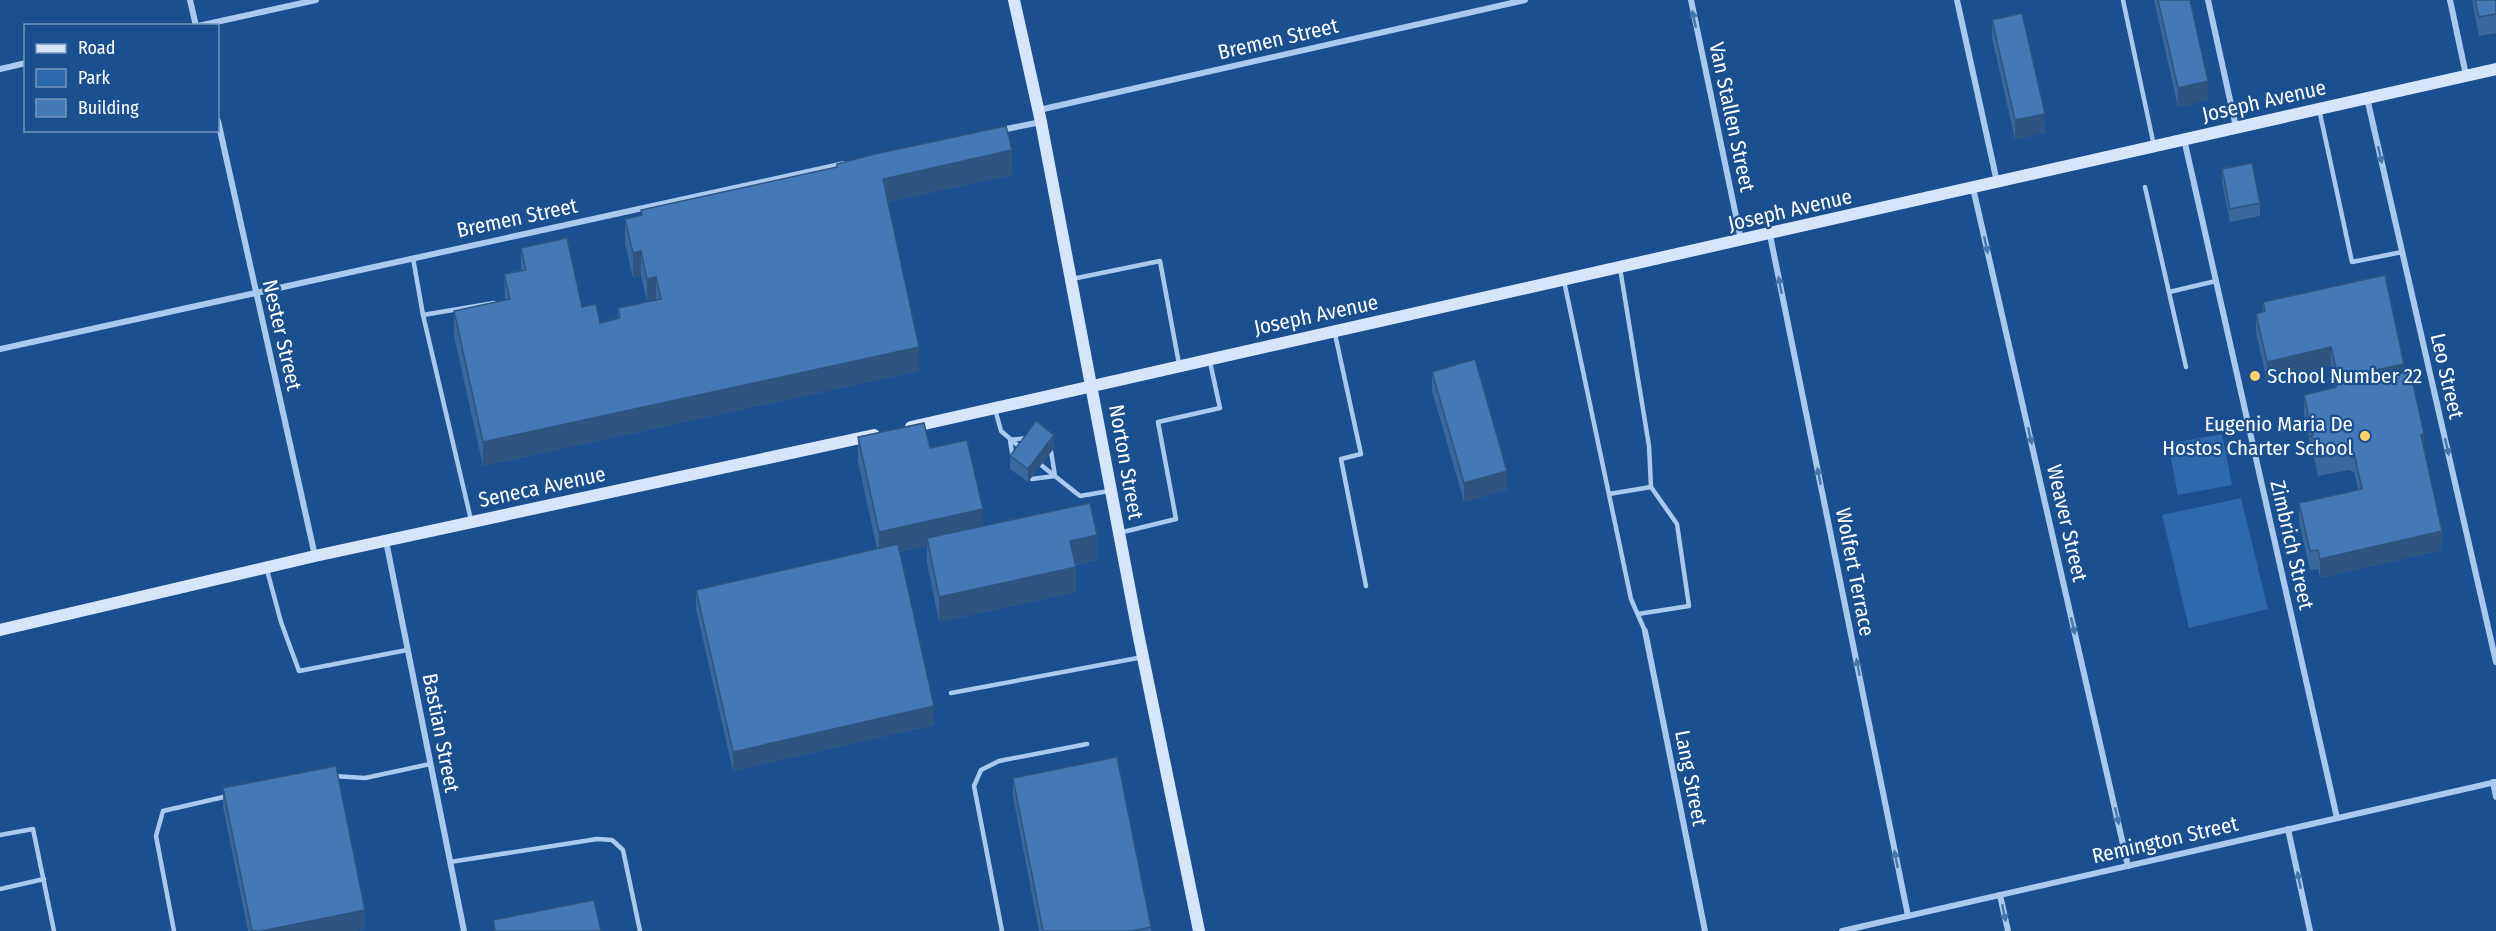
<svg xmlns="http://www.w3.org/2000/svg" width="2496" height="931" font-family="'Fira Sans Condensed',sans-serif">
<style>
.green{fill:#2e69ad}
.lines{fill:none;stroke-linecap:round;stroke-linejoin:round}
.lane{stroke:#a9c9ee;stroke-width:4.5}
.street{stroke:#a9c9ee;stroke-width:6}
.secondary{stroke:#d6e6fa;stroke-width:12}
.wall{fill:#3a679d}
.shaded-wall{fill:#305480}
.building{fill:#4478b7;stroke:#305480;stroke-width:1.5}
.oneway{fill:#4674ac}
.poi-dot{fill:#ffd166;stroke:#1b4f8f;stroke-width:2}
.labels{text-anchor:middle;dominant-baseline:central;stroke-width:4.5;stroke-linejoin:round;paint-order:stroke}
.street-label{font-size:21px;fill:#fff;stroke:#1b4f8f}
.poi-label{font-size:21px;fill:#fff;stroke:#1b4f8f;text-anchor:start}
</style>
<rect width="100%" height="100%" fill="#1b4f8f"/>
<g class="green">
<polygon points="2222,434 2232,485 2178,495 2168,444"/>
<polygon points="2241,498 2268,609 2189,628 2162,515"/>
</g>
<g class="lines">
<g class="lane">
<polyline points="2123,0 2154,146"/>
<polyline points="2319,109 2352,262 2402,252"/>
<polyline points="2145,187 2186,367"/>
<polyline points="413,258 423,315 471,520"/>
<polyline points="1620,268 1649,446 1651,487 1677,524 1689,606 1638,614"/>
<polyline points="1072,279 1160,261 1179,364"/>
<polyline points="1564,281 1631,599 1645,631"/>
<polyline points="2169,292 2216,281"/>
<polyline points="423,315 494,303"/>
<polyline points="1335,334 1361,454 1341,459 1366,586"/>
<polyline points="995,409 1001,431 1022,449"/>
<polyline points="1013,459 1010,440 1028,438"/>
<polyline points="1041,465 1080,496 1109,491"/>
<polyline points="1032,479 1055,476 1051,451"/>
<polyline points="1609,494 1651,487"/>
<polyline points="1119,533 1176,519 1158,422 1220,408 1210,362"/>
<polyline points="267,570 281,622 299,671 407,650"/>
<polyline points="951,693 1143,657"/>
<polyline points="333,776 365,778 430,764"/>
<polyline points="0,835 33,829 54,931"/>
<polyline points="450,862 597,839 612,840 623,850 640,931"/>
<polyline points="0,889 44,879"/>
<polyline points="174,931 156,836 163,811 228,796"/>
<polyline points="1002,931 974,786 981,770 999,761 1087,744"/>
</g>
<g class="street">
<polyline points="190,0 196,26"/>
<polyline points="1691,0 1741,240"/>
<polyline points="1957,0 1997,182"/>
<polyline points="2208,0 2236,127"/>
<polyline points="2450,0 2466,75"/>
<polyline points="198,26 316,0"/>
<polyline points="0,69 26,63"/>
<polyline points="2367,98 2496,662"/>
<polyline points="1039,110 1525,0"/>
<polyline points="218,121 315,556"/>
<polyline points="1001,130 1041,122"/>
<polyline points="2184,139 2337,818"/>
<polyline points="1973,188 2128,866"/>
<polyline points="1770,235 1908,916"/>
<polyline points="0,349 844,164"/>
<polyline points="386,541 464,931"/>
<polyline points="1645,631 1705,931"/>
<polyline points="2493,782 2496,797"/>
<polyline points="2288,829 2310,931"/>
<polyline points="2000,895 2008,931"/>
<polyline points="1842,931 2496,782"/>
</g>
<g class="secondary">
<polyline points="1014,0 1041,122 1138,633 1199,931"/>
<polyline points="911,427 2496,69"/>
<polyline points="0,630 315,556 874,435"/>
</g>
</g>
<g class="wall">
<polygon points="2154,0 2190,0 2208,100 2178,107"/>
<polygon points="2472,0 2496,0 2496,33 2479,36"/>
<polygon points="1992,20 2045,133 2015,139 1992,38"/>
<polygon points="2222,169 2260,203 2260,216 2230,222 2222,182"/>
<polygon points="1012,175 888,202 919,371 483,466 454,336 454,311 505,300 504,274 521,271 521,248 600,323 618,318 618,308 647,302 641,276 633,278 625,244 625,219 641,216 641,210"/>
<polygon points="2263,302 2404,372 2424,451 2442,550 2320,578 2318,569 2310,570 2299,522 2299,503 2358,490 2354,472 2349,470 2318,476 2314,458 2310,455 2309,436 2306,437 2306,424 2304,414 2304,395 2336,388 2331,366 2267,381 2256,333 2256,314 2263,312"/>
<polygon points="1432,372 1507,490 1464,502 1432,391"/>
<polygon points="858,437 930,448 983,526 1097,560 1075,565 1076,592 939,622 927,563 927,546 900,552 934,725 733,771 696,609 696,590 877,549 858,462"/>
<polygon points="1054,448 1028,482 1010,469 1010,456"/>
<polygon points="1013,778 1151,927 1151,931 1039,931 1013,797"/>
<polygon points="223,788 365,929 354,931 248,931 223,807"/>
</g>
<g class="shaded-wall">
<polygon points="2208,81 2208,100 2178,107 2178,88"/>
<polygon points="2045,114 2045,133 2015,139 2015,120"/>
<polygon points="1012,150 1012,175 883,203 883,179"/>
<polygon points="641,251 641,276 633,278 633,253"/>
<polygon points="656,277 656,302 647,304 647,279"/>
<polygon points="919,347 919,371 483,466 483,442"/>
<polygon points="2331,347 2331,366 2267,381 2267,362"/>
<polygon points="2404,364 2404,383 2371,390 2371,371"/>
<polygon points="2309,417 2309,436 2306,437 2306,418"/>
<polygon points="2424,433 2424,452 2421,435"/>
<polygon points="1054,435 1054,448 1028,482 1028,469"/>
<polygon points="1507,471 1507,490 1464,502 1464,483"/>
<polygon points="983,509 983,534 927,538 927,546 879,557 879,532"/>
<polygon points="2442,531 2442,550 2320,578 2320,559"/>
<polygon points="1097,535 1097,560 1070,566 1070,541"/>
<polygon points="1076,567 1076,592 939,622 939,597"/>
<polygon points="934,706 934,725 733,771 733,752"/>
<polygon points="365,910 365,929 354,931 261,931"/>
</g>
<g class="building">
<polygon points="2158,0 2190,0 2208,81 2178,88"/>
<polygon points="2475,0 2496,0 2496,14 2479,17"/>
<polygon points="2022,13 2045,114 2015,120 1992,20"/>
<polygon points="1006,126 1012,150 883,179 919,347 483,442 454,311 510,299 504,274 526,270 521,248 567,238 582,307 596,304 600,323 620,318 618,308 661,299 656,277 647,279 641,251 633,253 625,219 642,215 641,210 837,167 837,164 875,154"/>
<polygon points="2252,163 2260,203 2230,209 2222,169"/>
<polygon points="2385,275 2404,364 2371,371 2373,379 2410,371 2424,433 2421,435 2442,531 2320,559 2318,550 2310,551 2299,503 2362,489 2354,453 2349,451 2318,457 2314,439 2310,436 2313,435 2309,417 2306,418 2308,414 2304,395 2336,387 2339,381 2331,347 2267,362 2256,314 2265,311 2263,302"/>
<polygon points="1475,359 1507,471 1464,483 1432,372"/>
<polygon points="1036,421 1054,435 1028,469 1010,456"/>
<polygon points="924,423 930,448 967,440 983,509 879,532 858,437"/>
<polygon points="1090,503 1097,535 1070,541 1076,567 939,597 927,538"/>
<polygon points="898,544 934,706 733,752 696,590"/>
<polygon points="1117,757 1151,927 1132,931 1043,931 1013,778"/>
<polygon points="336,766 365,910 261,931 252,931 223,788"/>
<polygon points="594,900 601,931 495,931 493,920"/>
</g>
<defs><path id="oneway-solid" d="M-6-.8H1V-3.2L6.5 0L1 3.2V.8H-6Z" transform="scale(1.5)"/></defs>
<g class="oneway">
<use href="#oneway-solid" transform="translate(1694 19) rotate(-102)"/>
<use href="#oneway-solid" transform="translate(2380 155) rotate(77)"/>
<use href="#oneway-solid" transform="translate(1986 245) rotate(77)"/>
<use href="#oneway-solid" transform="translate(1780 285) rotate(-101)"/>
<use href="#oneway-solid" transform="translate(2030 436) rotate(77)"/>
<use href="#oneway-solid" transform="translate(2447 447) rotate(77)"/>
<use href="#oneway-solid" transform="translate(1819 476) rotate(-101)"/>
<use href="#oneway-solid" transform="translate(2073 626) rotate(77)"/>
<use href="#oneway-solid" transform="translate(1858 667) rotate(-101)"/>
<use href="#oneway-solid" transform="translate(2117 816) rotate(77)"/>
<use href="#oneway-solid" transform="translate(1896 859) rotate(-101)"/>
<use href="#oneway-solid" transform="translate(2299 880) rotate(-102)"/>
<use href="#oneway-solid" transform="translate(2004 913) rotate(78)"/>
</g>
<g class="poi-dot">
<circle cx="2255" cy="376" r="6"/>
<circle cx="2365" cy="436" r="6"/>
</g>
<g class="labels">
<g class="street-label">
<text transform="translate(1278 39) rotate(-13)">Bremen Street</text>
<text transform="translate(2264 101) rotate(-13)">Joseph Avenue</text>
<text transform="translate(1732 117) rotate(78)">Van Stallen Street</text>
<text transform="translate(1790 210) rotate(-13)">Joseph Avenue</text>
<text transform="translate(517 218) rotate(-12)">Bremen Street</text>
<text transform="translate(1316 315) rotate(-12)">Joseph Avenue</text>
<text transform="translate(282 335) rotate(77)">Nester Street</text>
<text transform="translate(2447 376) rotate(77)">Leo Street</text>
<text transform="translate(1126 462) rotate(80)">Norton Street</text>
<text transform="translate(542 487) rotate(-12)">Seneca Avenue</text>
<text transform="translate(2067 523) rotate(77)">Weaver Street</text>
<text transform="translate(2292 545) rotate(77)">Zimbrich Street</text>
<text transform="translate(1855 572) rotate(79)">Wolfert Terrace</text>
<text transform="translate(441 733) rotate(79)">Bastian Street</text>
<text transform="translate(1691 778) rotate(79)">Lang Street</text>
<text transform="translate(2165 840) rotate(-13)">Remington Street</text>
</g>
<g class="poi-label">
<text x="2267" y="376">School Number 22</text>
<text x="2353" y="424" text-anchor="end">Eugenio Maria De<tspan x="2353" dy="24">Hostos Charter School</tspan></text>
</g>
</g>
<rect x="24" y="24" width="195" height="108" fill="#1b4f8f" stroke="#7695bc" stroke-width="1.5"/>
<rect x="36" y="44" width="30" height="9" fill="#d6e6fa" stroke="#7695bc" stroke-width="1.5"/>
<text x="78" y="54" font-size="18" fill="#ffffff">Road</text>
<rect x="36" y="69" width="30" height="18" fill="#2e69ad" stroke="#7695bc" stroke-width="1.5"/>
<text x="78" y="84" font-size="18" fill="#ffffff">Park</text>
<rect x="36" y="99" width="30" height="18" fill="#4478b7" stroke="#7695bc" stroke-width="1.5"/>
<text x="78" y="114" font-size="18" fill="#ffffff">Building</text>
</svg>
